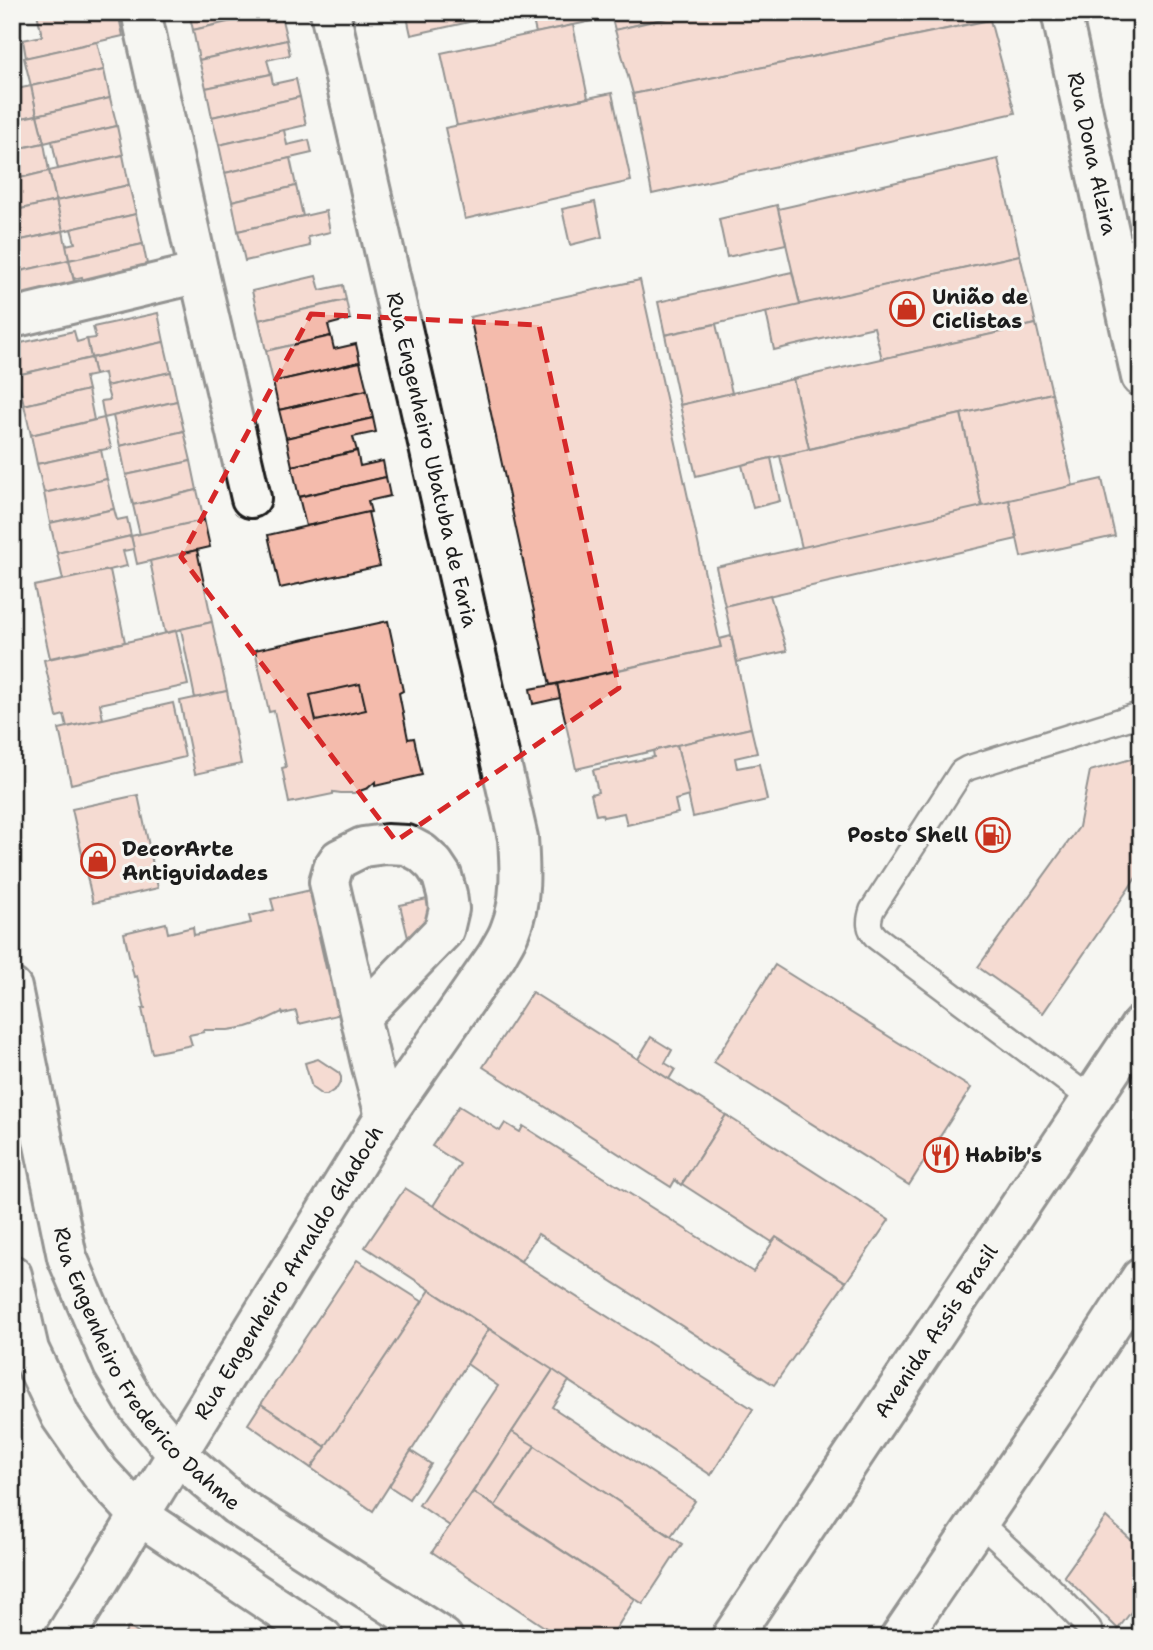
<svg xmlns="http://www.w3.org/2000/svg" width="1153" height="1650" font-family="'Shantell Sans',sans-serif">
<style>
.building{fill:#f4bbac;stroke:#1c1c1c;stroke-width:2}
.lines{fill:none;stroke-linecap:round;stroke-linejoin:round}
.service-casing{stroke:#1c1c1c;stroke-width:28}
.minor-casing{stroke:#1c1c1c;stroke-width:44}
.tertiary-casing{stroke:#1c1c1c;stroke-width:44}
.secondary-casing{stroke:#1c1c1c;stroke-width:44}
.service{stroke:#f6f6f2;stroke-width:23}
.minor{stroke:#f6f6f2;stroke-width:38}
.tertiary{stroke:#f6f6f2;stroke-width:38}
.secondary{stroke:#f6f6f2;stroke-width:38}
.marked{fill:none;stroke:#d62828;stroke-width:5;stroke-dasharray:14 9;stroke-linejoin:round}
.labels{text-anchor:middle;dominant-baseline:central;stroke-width:6;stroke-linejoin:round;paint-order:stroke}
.street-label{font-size:21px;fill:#1c1c1c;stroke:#f6f6f2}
.poi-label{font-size:21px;font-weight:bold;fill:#1c1c1c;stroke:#f6f6f2;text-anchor:start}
</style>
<rect width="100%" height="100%" fill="#f6f6f2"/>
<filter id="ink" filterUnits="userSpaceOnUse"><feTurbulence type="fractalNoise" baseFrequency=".0143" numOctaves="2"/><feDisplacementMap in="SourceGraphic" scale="14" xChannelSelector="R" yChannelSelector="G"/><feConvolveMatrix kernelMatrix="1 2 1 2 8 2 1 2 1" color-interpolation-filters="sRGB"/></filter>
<g filter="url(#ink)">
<g class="building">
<polygon points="44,12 118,12 123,36 26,58 23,40 42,36 37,13"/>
<polygon points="189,12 271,12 193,30"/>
<polygon points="271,12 280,12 287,40 199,60 193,30"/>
<polygon points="406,12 495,12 496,16 411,35"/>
<polygon points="531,12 610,12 611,17 536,33"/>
<polygon points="610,12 692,12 615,30"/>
<polygon points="692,12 988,12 990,20 633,94 615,30"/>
<polygon points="990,20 1015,113 652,194 633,94"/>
<polygon points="573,25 588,98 457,126 441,53"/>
<polygon points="287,40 290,55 267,60 271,74 206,88 199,60"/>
<polygon points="97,42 104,70 31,86 24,58"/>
<polygon points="104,70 110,98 37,115 31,86"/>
<polygon points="271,74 273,84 296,79 300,97 212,117 206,88"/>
<polygon points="31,86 37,115 12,120 12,90"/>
<polygon points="612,93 631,181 465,219 445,128"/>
<polygon points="300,97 306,125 219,145 212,117"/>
<polygon points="110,98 117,126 44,143 37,115"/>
<polygon points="37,115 44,143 12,150 12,120"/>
<polygon points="117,126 123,155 58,169 52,141"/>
<polygon points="284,130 287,145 309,140 312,153 225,173 219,145"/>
<polygon points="44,143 49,171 12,180 12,150"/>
<polygon points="123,155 129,185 56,201 49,171"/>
<polygon points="290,158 296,186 232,201 225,173"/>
<polygon points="998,159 1020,255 800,305 778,209"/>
<polygon points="49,171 56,201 12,211 12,180"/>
<polygon points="129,185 136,214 63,231 56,201"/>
<polygon points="296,186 303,216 238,231 232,201"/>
<polygon points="56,201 63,231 12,242 12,211"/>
<polygon points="595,202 602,237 570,245 562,209"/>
<polygon points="777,205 786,244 727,257 719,219"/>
<polygon points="326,211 330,232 308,237 310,246 245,261 238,231"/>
<polygon points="136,214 143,244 69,260 66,245 75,243 71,229"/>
<polygon points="63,231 69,260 12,273 12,242"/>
<polygon points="143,244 149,274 85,288 82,277 74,279 69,260"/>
<polygon points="1020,255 1036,324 882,359 874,327 774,350 766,312"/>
<polygon points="69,260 76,290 12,304 12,273"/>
<polygon points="792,272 800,305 665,335 658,302"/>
<polygon points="316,276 320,290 343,285 346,300 259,320 252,291"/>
<polygon points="640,280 721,647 550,685 470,317"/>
<polygon points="346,300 350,319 328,325 331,336 266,351 259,320"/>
<polygon points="158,313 164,342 91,358 87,339 96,338 93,327"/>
<polygon points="716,324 732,393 680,405 665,335"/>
<polygon points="1036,324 1052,393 809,449 793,379"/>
<polygon points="74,331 77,342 87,339 91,358 17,375 12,352 12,345"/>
<polygon points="331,336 334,349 356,344 360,362 273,382 266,351"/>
<polygon points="164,342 171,372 106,386 104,373 95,375 91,358"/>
<polygon points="91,358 95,375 85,377 88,390 24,405 17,375"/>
<polygon points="360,362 367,390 279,410 273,382"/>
<polygon points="171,372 177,401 104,418 101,401 110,400 106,386"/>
<polygon points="793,379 809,449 696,476 680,405"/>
<polygon points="88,390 94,420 31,435 24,405"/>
<polygon points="367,390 373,418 286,438 279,410"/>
<polygon points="1052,393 1073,486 982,507 961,414"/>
<polygon points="177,401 184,431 120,446 113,416"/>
<polygon points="961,414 982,507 802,548 780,456"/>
<polygon points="104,418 111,448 37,464 31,435"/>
<polygon points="373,418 376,432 353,437 357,451 292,466 286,438"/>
<polygon points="184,431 191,461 126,475 120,446"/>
<polygon points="101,450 107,479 44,493 37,464"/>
<polygon points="357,451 360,466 383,461 386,477 299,497 292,466"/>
<polygon points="771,458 780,501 753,508 742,465"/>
<polygon points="191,461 197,490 133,505 126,475"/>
<polygon points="386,477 390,496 368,501 371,512 306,526 299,497"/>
<polygon points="107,479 114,509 50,523 44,493"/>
<polygon points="1102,479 1115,536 1021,557 1009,500"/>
<polygon points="197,490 204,520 140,535 133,505"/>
<polygon points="1009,500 1017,539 725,606 716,567"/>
<polygon points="114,509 117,520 127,518 131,536 57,553 50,523"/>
<polygon points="368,512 380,566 280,588 268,535"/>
<polygon points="204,520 210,547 137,564 131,536"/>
<polygon points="131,536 134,549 123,551 127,566 63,580 57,553"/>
<polygon points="197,550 212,622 165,633 150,561"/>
<polygon points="110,570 125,642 50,658 34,586"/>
<polygon points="770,595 787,651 737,662 725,606"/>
<polygon points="388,621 403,691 399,693 408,739 414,738 422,775 375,786 375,782 368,788 354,793 341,793 333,792 333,794 289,803 282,768 286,767 274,711 269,712 255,650"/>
<polygon points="212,622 227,691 195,698 181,629"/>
<polygon points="176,631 188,685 100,704 103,719 67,727 64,715 57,717 44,660"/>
<polygon points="731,636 751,728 576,769 557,684 721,647 719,639"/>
<polygon points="360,684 366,710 316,721 310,695"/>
<polygon points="557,684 560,698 533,704 530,689"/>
<polygon points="227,691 241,764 195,774 180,701"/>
<polygon points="173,703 185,757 71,784 59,729"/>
<polygon points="751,728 757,753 735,758 737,768 759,764 767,800 693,817 677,745"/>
<polygon points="677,745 689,796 675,800 678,813 627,825 624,813 603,817 602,814 596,815 591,794 598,792 593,770 654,757 653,751"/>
<polygon points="1141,756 1140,872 1043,1013 978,967 1079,827 1090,771"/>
<polygon points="138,795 158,888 93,903 72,809"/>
<polygon points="311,890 323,936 319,937 326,968 329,967 341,1014 299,1024 296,1011 283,1014 282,1012 259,1023 247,1027 228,1030 203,1030 204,1032 189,1035 192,1045 152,1053 142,1009 145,1008 137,976 134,977 124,933 166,923 168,933 193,927 194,935 251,923 249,916 274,910 271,899"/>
<polygon points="441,896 444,907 409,942 400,905"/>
<polygon points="775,965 971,1088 909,1185 714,1062"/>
<polygon points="532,992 726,1115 681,1185 675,1180 671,1187 483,1067"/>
<polygon points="651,1037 672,1050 665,1063 675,1069 669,1079 638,1059"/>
<polygon points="318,1059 339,1073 341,1077 341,1081 337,1088 327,1095 322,1095 312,1088 305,1063"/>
<polygon points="459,1106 500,1131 505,1123 520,1132 523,1126 753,1272 776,1237 846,1282 774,1385 538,1234 521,1261 433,1206 460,1164 432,1146"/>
<polygon points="726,1115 889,1220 846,1282 776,1237 772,1242 682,1184"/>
<polygon points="405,1188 753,1409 711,1475 365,1247"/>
<polygon points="357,1260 423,1302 326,1447 261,1404"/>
<polygon points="430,1290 489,1329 373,1511 311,1468"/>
<polygon points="489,1329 553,1370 450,1526 419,1505 498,1386 467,1364"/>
<polygon points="553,1370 569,1381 552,1407 695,1501 671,1536 512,1432"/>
<polygon points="261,1404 326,1447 311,1468 248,1424"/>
<polygon points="512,1432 535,1446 495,1506 473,1492"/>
<polygon points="535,1446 682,1544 643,1604 495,1506"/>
<polygon points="411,1451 431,1464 409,1499 389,1486"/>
<polygon points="473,1492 635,1599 610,1638 561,1638 432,1552"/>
<polygon points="1106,1517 1141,1549 1141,1599 1118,1629 1064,1576"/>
<polygon points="129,1627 145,1638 122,1638"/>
</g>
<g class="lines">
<g class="service-casing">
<g id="service">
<path d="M1091,1099L877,938C868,929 868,922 872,910L961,772L968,768L1141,714"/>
<polyline points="979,1522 1048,1586 1089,1628 1092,1638"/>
</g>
</g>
<g class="minor-casing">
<g id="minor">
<polyline points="141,12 199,273 251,498"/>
<polyline points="12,318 199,273"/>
<polyline points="361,1016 444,930 449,909 447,894 442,876 434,864 422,853 407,845 386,844 363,847 339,859 333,868 329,882 371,1063 385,1116"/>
<path id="s1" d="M64,1638L385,1116L497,955C501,947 507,939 510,930C522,901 520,868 518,838L330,12"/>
</g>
</g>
<g class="tertiary-casing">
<g id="tertiary">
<path id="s2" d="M1061,12L1141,377"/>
<path id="s3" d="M12,988L67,1257L113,1365L138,1407L177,1454L236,1505L443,1638"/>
<polyline points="12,1275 29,1350 61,1417 100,1473 140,1516 323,1638"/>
</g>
</g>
<g class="secondary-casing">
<g id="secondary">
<path id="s4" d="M731,1638L1141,1025"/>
<polyline points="900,1638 1060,1402 1141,1278"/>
</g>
</g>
<use href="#service" class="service"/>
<use href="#minor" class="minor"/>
<use href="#tertiary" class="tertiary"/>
<use href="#secondary" class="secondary"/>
</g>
</g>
<path d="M0 0H1153V1650H0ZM311,314L539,325L619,688L396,841L181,557Z" fill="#f6f6f2" fill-opacity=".55" fill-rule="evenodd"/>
<path class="marked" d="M311,314L539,325L619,688L396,841L181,557Z"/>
<defs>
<g id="shop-ring" transform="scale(1.75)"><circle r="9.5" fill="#f6f6f2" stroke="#c8321e" stroke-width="1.5"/><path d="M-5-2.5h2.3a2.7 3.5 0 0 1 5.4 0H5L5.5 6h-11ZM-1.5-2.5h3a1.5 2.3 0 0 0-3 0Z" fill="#c8321e"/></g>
<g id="fuel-ring" transform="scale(1.75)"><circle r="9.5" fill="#f6f6f2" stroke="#c8321e" stroke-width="1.5"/><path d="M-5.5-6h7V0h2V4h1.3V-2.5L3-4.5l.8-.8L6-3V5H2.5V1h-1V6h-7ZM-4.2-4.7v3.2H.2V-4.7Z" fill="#c8321e"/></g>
<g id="restaurant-ring" transform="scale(1.75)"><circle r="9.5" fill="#f6f6f2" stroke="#c8321e" stroke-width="1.5"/><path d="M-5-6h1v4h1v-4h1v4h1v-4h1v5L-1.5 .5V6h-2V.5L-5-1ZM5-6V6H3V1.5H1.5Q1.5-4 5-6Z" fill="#c8321e"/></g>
</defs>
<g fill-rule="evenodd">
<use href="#shop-ring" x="907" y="309"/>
<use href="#fuel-ring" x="993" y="835"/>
<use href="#shop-ring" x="98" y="861"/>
<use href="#restaurant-ring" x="941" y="1155"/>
</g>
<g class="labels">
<g class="street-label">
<text stroke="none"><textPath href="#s2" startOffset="145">Rua Dona Alzira</textPath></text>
<text transform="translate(432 460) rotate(77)">Rua Engenheiro Ubatuba de Faria</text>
<text stroke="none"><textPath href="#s1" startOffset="429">Rua Engenheiro Arnaldo Gladoch</textPath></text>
<text stroke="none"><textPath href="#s4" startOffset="369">Avenida Assis Brasil</textPath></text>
<text stroke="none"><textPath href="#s3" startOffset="413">Rua Engenheiro Frederico Dahme</textPath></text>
</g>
<g class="poi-label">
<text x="932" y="297">União de<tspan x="932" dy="24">Ciclistas</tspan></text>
<text x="968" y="835" text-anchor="end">Posto Shell</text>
<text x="122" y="849">DecorArte<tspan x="122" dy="24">Antiguidades</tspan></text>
<text x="965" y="1155">Habib's</text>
</g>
</g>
<rect width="1153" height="1650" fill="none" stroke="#f6f6f2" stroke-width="42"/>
<rect x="21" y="21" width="1111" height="1608" fill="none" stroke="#1c1c1c" stroke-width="2.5" filter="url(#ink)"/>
</svg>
